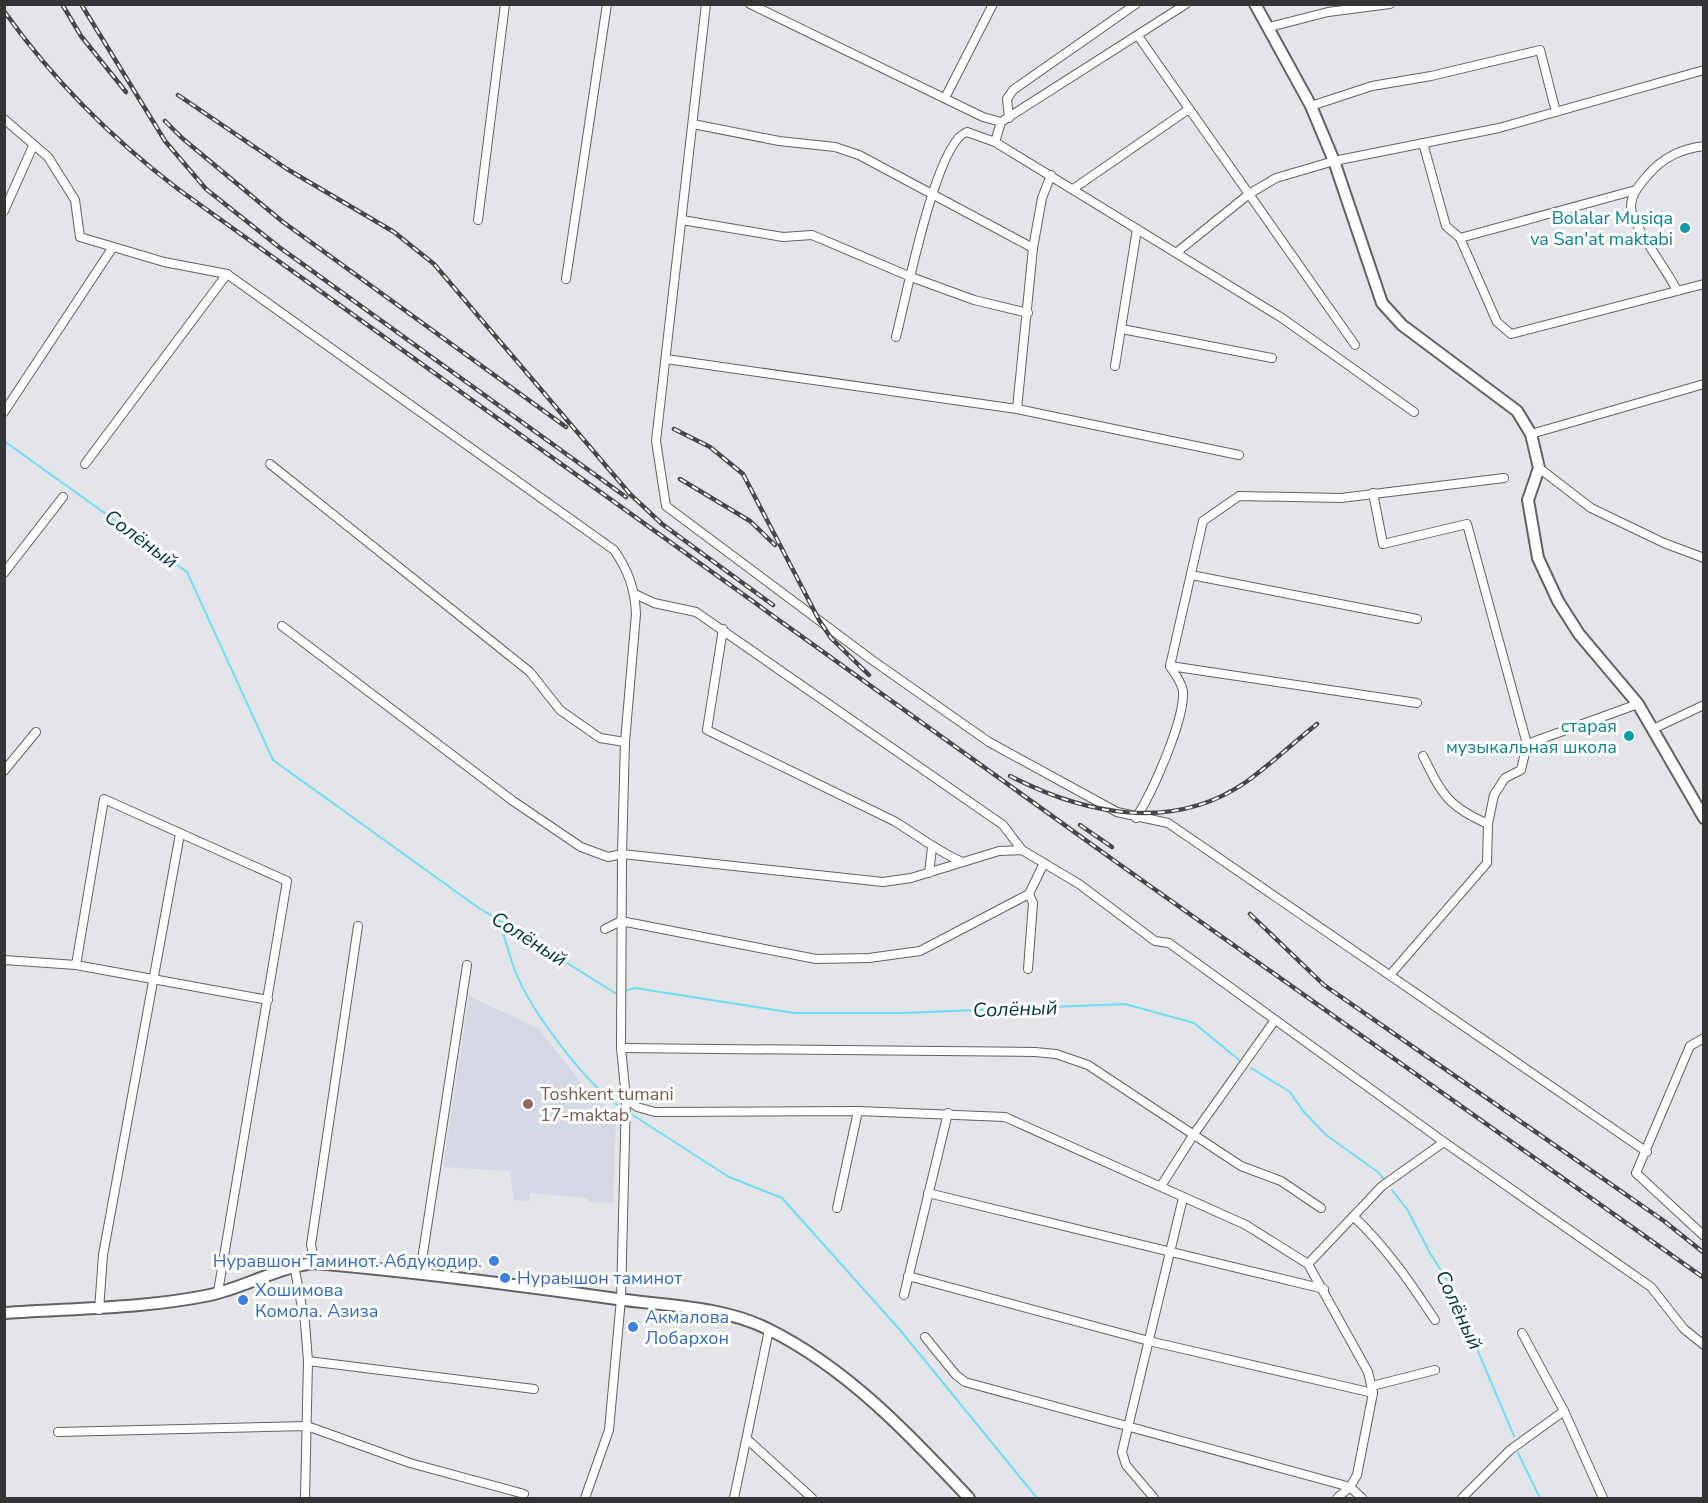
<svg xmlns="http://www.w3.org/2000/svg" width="1708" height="1503" font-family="'Nunito Sans',sans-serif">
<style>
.built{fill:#d5d9e4}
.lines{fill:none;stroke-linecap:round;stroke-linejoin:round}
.stream{stroke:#70def6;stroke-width:2}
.street-casing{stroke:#616265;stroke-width:10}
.secondary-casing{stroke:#616265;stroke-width:14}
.street{stroke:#fff;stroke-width:8}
.secondary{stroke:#fff;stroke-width:10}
.rail-casing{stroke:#474749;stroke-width:4.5}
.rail{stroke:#fff;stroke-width:2;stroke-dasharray:7;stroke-linecap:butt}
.culture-dot{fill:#0f9aa8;stroke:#fff;stroke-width:2}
.education-dot{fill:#8d6e63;stroke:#fff;stroke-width:2}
.shop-dot{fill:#3f7fe0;stroke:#fff;stroke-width:2}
.labels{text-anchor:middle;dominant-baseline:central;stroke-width:6;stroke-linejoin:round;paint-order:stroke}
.culture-label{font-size:18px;fill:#0d838f;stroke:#fff;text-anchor:end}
.education-label{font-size:18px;fill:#785e54;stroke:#fff;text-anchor:start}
.shop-label{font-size:18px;fill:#366cbe;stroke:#fff;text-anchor:start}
.water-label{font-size:20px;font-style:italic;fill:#003640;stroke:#fff}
</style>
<rect width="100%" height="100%" fill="#e3e5e8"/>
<polygon class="built" points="469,996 539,1029 590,1094 616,1114 613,1203 588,1202 587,1198 530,1193 529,1201 514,1200 510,1171 443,1167"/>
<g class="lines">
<g class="stream">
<polyline points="4,441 187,572 273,760 476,906 615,993 619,992"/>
<path d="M497,917C504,933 507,948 513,965C527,1007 586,1085 623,1109"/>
<polyline points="624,991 635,988 794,1013 904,1013 1125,1004 1194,1023 1239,1060"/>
<polyline points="1251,1068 1290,1092 1303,1111 1326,1135 1378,1172 1385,1181"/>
<polyline points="628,1112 729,1177 782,1198 900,1330 1037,1498"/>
<polyline points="1392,1190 1407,1209 1430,1253 1449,1283 1514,1436"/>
<polyline points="1518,1453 1540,1498"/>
</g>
<g class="street-casing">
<g id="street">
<polyline points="706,4 656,441 666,506 872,660 989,742 1117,812 1168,823 1647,1152"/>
<polyline points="750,4 983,117 1001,122 1186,4"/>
<polyline points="1270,27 1328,12 1390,4"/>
<polyline points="1138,36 1355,345"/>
<polyline points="945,98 993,4"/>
<polyline points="1311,106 1372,86 1431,76 1540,50 1556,112"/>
<polyline points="1009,118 1007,99 1013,90 1136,4"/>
<path d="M4,119L48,157L75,200L80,237L164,262L227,274L614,550C628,570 635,589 636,614L625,742L622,854L621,1048L626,1098L621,1299L609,1430L585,1498"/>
<polyline points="1001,122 995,142 1282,318 1414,412"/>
<polyline points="693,124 779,141 835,147 859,155 1033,248"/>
<polyline points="1423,143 1446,226 1460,238 1497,322 1511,334 1704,284"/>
<polyline points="1073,189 1189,109"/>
<polyline points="4,211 33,146"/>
<polyline points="478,220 505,4"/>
<polyline points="682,220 783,237 812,235 911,277 974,300 1028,313"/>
<polyline points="1460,238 1636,190"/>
<polyline points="1176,253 1249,194 1276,178 1334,161 1499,128 1704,70"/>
<polyline points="566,279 607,4"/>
<path d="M1677,291C1668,270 1631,225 1631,207C1631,194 1640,184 1648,175C1663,157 1681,149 1704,146"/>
<polyline points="1122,329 1272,358"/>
<path d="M896,337C905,303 936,140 967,132L995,142"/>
<polyline points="666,359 1017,409 1239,455"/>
<polyline points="1115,366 1137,229"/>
<polyline points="1017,409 1033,248 1042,198 1051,175"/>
<polyline points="4,412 113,247"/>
<polyline points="1531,434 1704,384"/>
<polyline points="85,464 227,274"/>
<polyline points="270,464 530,672 560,710 600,738 625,742"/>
<polyline points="1539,468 1591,508 1664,543 1704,558"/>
<polyline points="1373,493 1383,544 1467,524 1527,744 1521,770 1505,778 1494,795 1488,824 1487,863 1390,975"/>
<polyline points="4,573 63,497"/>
<polyline points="1191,575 1417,619"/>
<polyline points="635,594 654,603 696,612 1003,825 1022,850"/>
<polyline points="282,626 513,801 581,847 608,857 622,854 883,882 911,878 999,851 1022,850 1079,884 1155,941 1169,943 1444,1142 1651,1287 1684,1329 1704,1345"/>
<path d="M723,629L707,730L894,821C917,835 936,850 960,861"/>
<polyline points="1170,666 1417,703"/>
<polyline points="1653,729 1704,705"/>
<polyline points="1527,744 1638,704"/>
<path d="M1423,756C1442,794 1447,806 1488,824"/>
<polyline points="4,771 36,732"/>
<path d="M1136,818C1152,793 1185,720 1183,691C1182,683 1174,673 1170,666L1203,521L1239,496L1341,498L1504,478"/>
<polyline points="929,873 932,848"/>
<polyline points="605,929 621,921 816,959 869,958 920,951 1029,894 1044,863"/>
<polyline points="4,960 76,965 268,1000"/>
<polyline points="76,965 104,799 287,881 218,1292"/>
<polyline points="1028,969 1033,903 1029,894"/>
<polyline points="1704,1038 1690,1046 1636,1173 1704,1236"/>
<polyline points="621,1048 1035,1052 1056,1054 1088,1065 1241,1166 1281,1181 1321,1208"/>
<polyline points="626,1098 637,1107 655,1112 858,1111 1005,1117 1246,1225 1308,1264 1368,1372 1373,1393 1357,1475 1350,1487 1337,1498"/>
<polyline points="1161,1186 1194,1134 1275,1020"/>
<polyline points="928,1193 1324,1289"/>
<polyline points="837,1208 858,1111"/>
<path d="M1353,1216C1386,1247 1410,1282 1435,1320"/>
<polyline points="315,1263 311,1245 358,926"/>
<polyline points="1308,1264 1382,1186 1444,1142"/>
<polyline points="294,1265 305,1323 308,1361 305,1498"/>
<polyline points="420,1273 467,965"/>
<polyline points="908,1276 1149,1341 1373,1393"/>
<polyline points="904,1295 948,1113"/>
<polyline points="99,1310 103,1255 180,834"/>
<polyline points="1522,1333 1564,1411 1603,1498"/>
<polyline points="925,1337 956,1375 965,1382 1350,1487 1362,1498"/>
<polyline points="308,1361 534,1389"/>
<polyline points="1372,1386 1435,1370"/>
<polyline points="58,1432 307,1426 410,1463 524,1494"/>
<polyline points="748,1440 812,1498"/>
<polyline points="734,1498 769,1330"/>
<polyline points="1154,1498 1126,1465 1122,1452 1183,1198"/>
<polyline points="1462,1498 1510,1450 1564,1411"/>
</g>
</g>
<g class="secondary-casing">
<g id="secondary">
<polyline points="1255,4 1311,106 1334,161 1382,303 1402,325 1517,411 1531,434 1539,468 1528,500 1538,558 1558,601 1579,634 1638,704 1704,818"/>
<path d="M4,1313C73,1308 142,1309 210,1295C246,1287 278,1267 315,1263C416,1272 517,1285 617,1299C668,1306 722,1306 768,1329C847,1368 910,1435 969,1498"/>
</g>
</g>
<use href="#street" class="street"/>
<use href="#secondary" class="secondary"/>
<g class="rail-casing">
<g id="rail">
<polyline points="62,4 81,36 126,92"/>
<polyline points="81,4 165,141 206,189 279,247 626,497"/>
<path d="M4,11C53,80 111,138 178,189L1119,864L1704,1278"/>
<polyline points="178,95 287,169 394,232 434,264 630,494 662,524 773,605"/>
<polyline points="165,121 182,138 283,222 566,427"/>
<polyline points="674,429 710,447 743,474 819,620 831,638 869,675"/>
<polyline points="680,479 750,521 775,545"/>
<path d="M1010,776C1084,814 1172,833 1246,782C1270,765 1293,743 1317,724"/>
<polyline points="1080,825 1112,847"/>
<polyline points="1250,914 1324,985 1664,1221 1704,1253"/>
</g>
</g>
<use href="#rail" class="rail"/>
</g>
<g class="culture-dot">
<circle cx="1685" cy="228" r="6"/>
<circle cx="1629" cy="736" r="6"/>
</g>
<circle class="education-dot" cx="528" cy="1104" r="6"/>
<g class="shop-dot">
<circle cx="494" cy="1261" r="6"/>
<circle cx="505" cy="1278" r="6"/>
<circle cx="243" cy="1300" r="6"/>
<circle cx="633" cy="1327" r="6"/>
</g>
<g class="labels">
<g class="culture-label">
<text x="1673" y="218">Bolalar Musiqa<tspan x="1673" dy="21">va San'at maktabi</tspan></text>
<text x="1617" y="726">старая<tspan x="1617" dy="21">музыкальная школа</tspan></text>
</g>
<g class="education-label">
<text x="540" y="1094">Toshkent tumani<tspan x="540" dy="21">17-maktab</tspan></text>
</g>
<g class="shop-label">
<text x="482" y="1261" text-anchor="end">Нуравшон Таминот. Абдукодир.</text>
<text x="517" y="1278">Нураышон таминот</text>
<text x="255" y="1290">Хошимова<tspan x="255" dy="21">Комола. Азиза</tspan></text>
<text x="645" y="1317">Акмалова<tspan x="645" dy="21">Лобархон</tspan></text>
</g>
<g class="water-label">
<text transform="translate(141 539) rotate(36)">Солёный</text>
<text transform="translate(529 939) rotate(32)">Солёный</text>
<text transform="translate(1015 1009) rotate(-2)">Солёный</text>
<text transform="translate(1459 1310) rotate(65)">Солёный</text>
</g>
</g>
<rect width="1708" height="1503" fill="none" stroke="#343436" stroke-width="12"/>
</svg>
